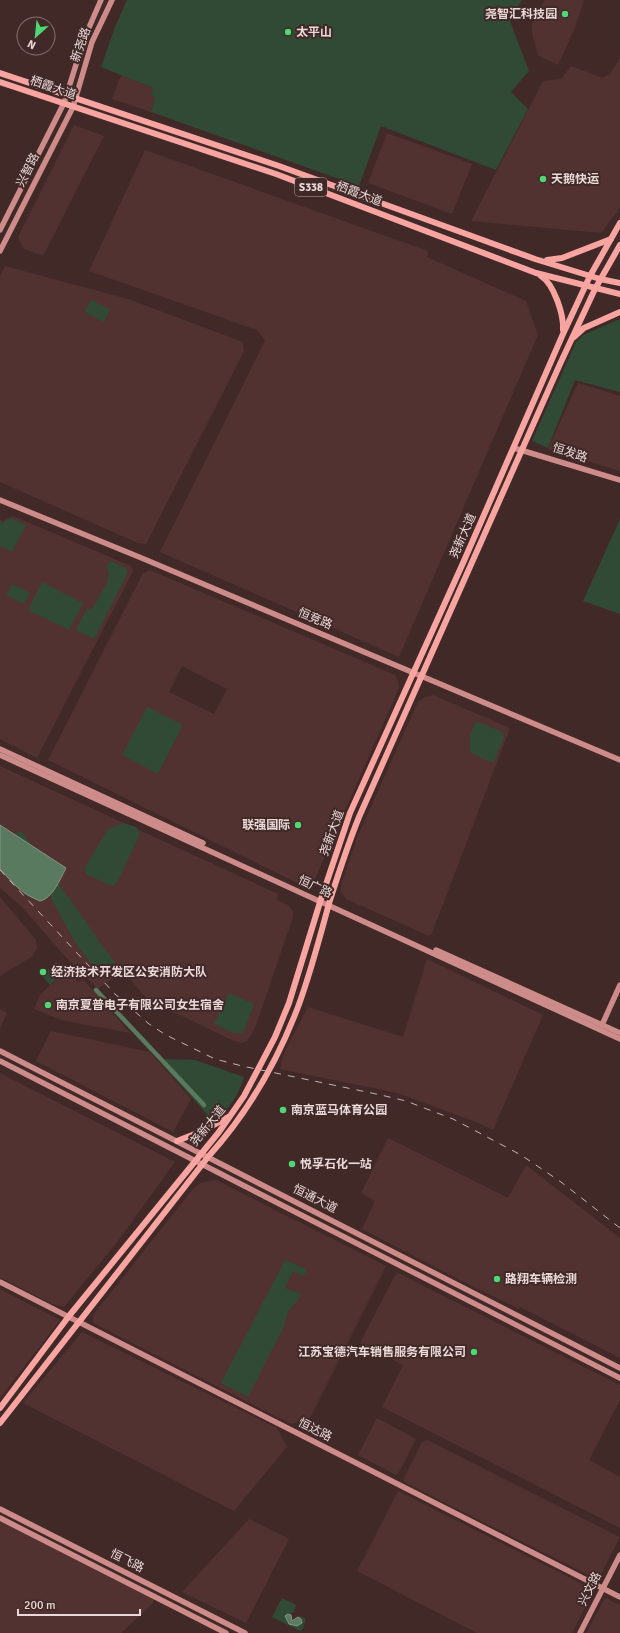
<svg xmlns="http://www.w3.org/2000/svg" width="620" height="1633" font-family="Signika,'Noto Sans SC',sans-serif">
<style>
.built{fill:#513231;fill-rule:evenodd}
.green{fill:#314a35}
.water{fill:#597a5f;stroke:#849683}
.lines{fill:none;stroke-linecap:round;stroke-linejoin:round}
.canal{stroke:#597a5f;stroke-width:4.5}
.secondary{stroke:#cd8c8a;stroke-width:5.5}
.primary{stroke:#f8a5a2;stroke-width:6}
.rail{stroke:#c5b3b2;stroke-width:1;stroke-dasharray:7 7;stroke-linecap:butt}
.poi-dot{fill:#4fd675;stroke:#412928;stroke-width:1.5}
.labels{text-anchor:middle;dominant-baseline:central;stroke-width:4;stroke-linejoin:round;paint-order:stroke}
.shield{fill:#412928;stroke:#b7a4a3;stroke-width:1}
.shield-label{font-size:11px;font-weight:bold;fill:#e9d9d8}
.poi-label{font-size:12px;font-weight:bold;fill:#e9d9d8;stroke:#412928;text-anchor:start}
.street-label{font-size:12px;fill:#e9d9d8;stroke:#412928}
</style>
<rect width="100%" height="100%" fill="#412928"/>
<g class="built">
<polygon points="545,0 584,0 574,30 558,65 538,55 532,33 532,24"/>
<polygon points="620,58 620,208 601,233 471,221 543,81 561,79 571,66 603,78 610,74"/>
<polygon points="121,75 153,88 155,97 151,112 112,99"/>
<polygon points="74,125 104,136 43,256 24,249 18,237"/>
<polygon points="387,133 472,164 452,214 368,183"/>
<polygon points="145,150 428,251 427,257 526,301 538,335 399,657 160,552 265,341 257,330 89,271"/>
<polygon points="5,266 128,299 243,342 244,351 146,544 138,543 0,482 0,276"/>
<polygon points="578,383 620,396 620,471 548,449"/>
<polygon points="13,516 131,566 133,571 37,758 0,739 0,520 3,521"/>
<path d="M150,570L395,675L398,680L399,688L314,881L310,884L301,885L48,760L143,573ZM182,666L227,689L214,714L169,692Z"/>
<polygon points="433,695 510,728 432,933 429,936 346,899 341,891 341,885 357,838 418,702 425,697"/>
<polygon points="0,766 278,894 277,900 288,905 293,911 293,917 255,1028 247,1041 241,1043 232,1040 148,1000 123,971 98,989 70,962 21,906 0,888"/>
<polygon points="0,897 36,940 37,947 33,956 0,976"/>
<polygon points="427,959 543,1015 493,1130 476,1122 397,1093 280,1069 284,1053 308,1007 403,1037"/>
<polygon points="66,970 78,982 83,979 130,1033 61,1020 34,1009 40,995"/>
<polygon points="0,1009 7,1013 0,1028"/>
<polygon points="51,1031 150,1052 191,1099 173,1132 36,1061"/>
<polygon points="0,1073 175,1162 118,1241 64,1307 52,1304 0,1277"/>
<polygon points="388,1138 508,1198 526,1165 620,1238 620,1358 520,1307 519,1309 466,1283 362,1229 375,1201 361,1193"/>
<polygon points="216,1180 386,1266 309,1420 291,1424 93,1323 93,1315 193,1189 200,1183"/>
<polygon points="398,1273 620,1385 620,1400 589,1460 620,1477 620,1528 382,1407 403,1365 360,1343 394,1277"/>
<polygon points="0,1289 60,1320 0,1398"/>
<polygon points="82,1332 277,1428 287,1447 234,1511 23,1403"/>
<polygon points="377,1418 416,1439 399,1472 396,1475 358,1455"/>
<polygon points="427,1440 620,1537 598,1580 404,1482 404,1478 422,1442"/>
<polygon points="398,1491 594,1590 572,1633 477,1633 357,1571"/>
<polygon points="249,1519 289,1539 246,1623 182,1592"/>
<polygon points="0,1520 151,1597 154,1600 152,1604 121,1633 0,1633"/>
<polygon points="605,1598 620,1605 620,1633 586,1633"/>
</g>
<g class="green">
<polygon points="127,0 522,0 510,21 529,71 511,92 528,109 496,170 381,126 359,186 151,112 155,97 151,95 153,88 101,67 115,27"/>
<polygon points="91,300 110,309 104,322 85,312"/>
<polygon points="620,319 620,392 575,380 548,448 532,441 576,342 583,335"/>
<polygon points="11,518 26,525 12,552 0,546 0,521 2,523"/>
<polygon points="620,519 620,614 583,601"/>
<polygon points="110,561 126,568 128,572 94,639 76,630 87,608 91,611 107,583 109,572 106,567"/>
<polygon points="42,582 83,603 69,630 28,610"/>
<polygon points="12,584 30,593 24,604 6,595"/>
<polygon points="147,707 183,725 158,774 122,755"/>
<polygon points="479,722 503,732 504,737 494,762 488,761 470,752 470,735 475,723"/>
<polygon points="124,823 136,827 140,834 118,881 113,887 86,874 85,867 108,829"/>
<path d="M18,832H22L117,966L103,976C70,945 56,902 32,864C26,855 17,847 9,839Z"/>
<polygon points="56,962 64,971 50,985 42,976"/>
<polygon points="229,993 254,1004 243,1033 234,1033 214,1024"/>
<path d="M166,1059L195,1060L244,1077C238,1096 230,1109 213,1121L161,1063Z"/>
<path d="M285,1260L306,1269L307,1271L303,1276L293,1271L285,1288L301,1294C295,1309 287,1305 285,1324L248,1397L221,1383Z"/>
<polygon points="282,1598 296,1605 294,1612 285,1616 288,1623 295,1626 301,1625 299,1616 306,1619 302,1630 300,1631 272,1617"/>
</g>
<g class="water">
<path d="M0,825L66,868C60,879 53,898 40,901C20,893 14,884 0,869Z"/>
<polygon points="288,1614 291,1615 292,1621 298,1617 301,1619 302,1623 297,1626 289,1624 285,1616"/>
</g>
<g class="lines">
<polyline class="canal" points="96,990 204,1105"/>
<g class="secondary">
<polyline points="0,230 64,103 84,39 101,0"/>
<polyline points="0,251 73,107 92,42 112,0"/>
<polyline points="514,448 620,480"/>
<polyline points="0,500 144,559 620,760"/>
<polyline points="0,749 203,843"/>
<polyline points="0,755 620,1039"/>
<polyline points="436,950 620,1033"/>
<polyline points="602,1025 620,985"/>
<polyline points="0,1051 620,1368"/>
<path d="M0,1061C206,1168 414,1271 620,1378"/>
<polyline points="0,1282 620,1597"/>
<polyline points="0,1509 245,1633"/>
<polyline points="0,1518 226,1633"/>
<polyline points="580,1633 620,1555"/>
</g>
<g class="primary">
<polyline points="0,73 279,166 535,259 600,279 620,283"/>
<polyline points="0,82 276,174 536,273 620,294"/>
<polyline points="547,260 562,258 611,239"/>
<path d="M541,276C554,284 564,315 563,330"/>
<polyline points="574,337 584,328 620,312"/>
<polyline points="177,1141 205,1130 228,1117"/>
<polyline points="0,1408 69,1316 219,1132 244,1096 275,1037 289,1003 321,899 350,813 463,563 563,334 590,276 620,223"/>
<path d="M0,1423L208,1157C247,1114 277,1062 298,1007C311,972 320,936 330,900C339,872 348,844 359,817L560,364L595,289L620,245"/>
</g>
<polyline class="rail" points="0,870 115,994 149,1024 166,1035 215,1059 242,1066 381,1095 406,1101 453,1119 521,1155 561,1182 620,1228"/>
</g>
<g class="poi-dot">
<circle cx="565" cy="14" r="4"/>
<circle cx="288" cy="32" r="4"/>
<circle cx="543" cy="179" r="4"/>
<circle cx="298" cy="825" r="4"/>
<circle cx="43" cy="972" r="4"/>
<circle cx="48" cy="1005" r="4"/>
<circle cx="283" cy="1110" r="4"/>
<circle cx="292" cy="1164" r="4"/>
<circle cx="497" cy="1279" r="4"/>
<circle cx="474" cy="1352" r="4"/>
</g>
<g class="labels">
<rect class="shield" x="295" y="178" width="32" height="18" rx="3"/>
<g class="shield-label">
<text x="311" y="187">S338</text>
</g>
<g class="poi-label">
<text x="557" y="14" text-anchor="end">尧智汇科技园</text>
<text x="296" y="32">太平山</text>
<text x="551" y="179">天鹅快运</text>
<text x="290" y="825" text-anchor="end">联强国际</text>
<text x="51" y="972">经济技术开发区公安消防大队</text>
<text x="56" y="1005">南京夏普电子有限公司女生宿舍</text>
<text x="291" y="1110">南京蓝马体育公园</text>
<text x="300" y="1164">悦孚石化一站</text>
<text x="505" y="1279">路翔车辆检测</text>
<text x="466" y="1352" text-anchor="end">江苏宝德汽车销售服务有限公司</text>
</g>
<g class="street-label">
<text transform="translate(81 45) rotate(-70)">新尧路</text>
<text transform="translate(53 88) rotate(19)">栖霞大道</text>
<text transform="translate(28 170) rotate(-63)">兴智路</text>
<text transform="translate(359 194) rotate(21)">栖霞大道</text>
<text transform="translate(570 453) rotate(18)">恒发路</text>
<text transform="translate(463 536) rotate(-66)">尧新大道</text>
<text transform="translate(315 619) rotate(23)">恒竞路</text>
<text transform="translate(332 833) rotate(-70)">尧新大道</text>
<text transform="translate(315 887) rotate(25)">恒广路</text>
<text transform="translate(208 1126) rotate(-51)">尧新大道</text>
<text transform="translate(315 1199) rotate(27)">恒通大道</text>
<text transform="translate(315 1430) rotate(27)">恒达路</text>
<text transform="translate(127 1561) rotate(27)">恒飞路</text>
<text transform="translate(590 1589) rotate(-63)">兴文路</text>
</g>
</g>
<g transform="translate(36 36) rotate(207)"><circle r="19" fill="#412928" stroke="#846f6e"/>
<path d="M0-3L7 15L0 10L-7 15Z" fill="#4fd675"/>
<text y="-6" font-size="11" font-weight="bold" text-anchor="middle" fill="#e9d9d8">N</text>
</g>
<path d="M18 1609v6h122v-6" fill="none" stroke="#e9d9d8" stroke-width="2"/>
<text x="24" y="1609" font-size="12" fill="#e9d9d8" stroke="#412928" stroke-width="3" paint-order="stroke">200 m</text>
</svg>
